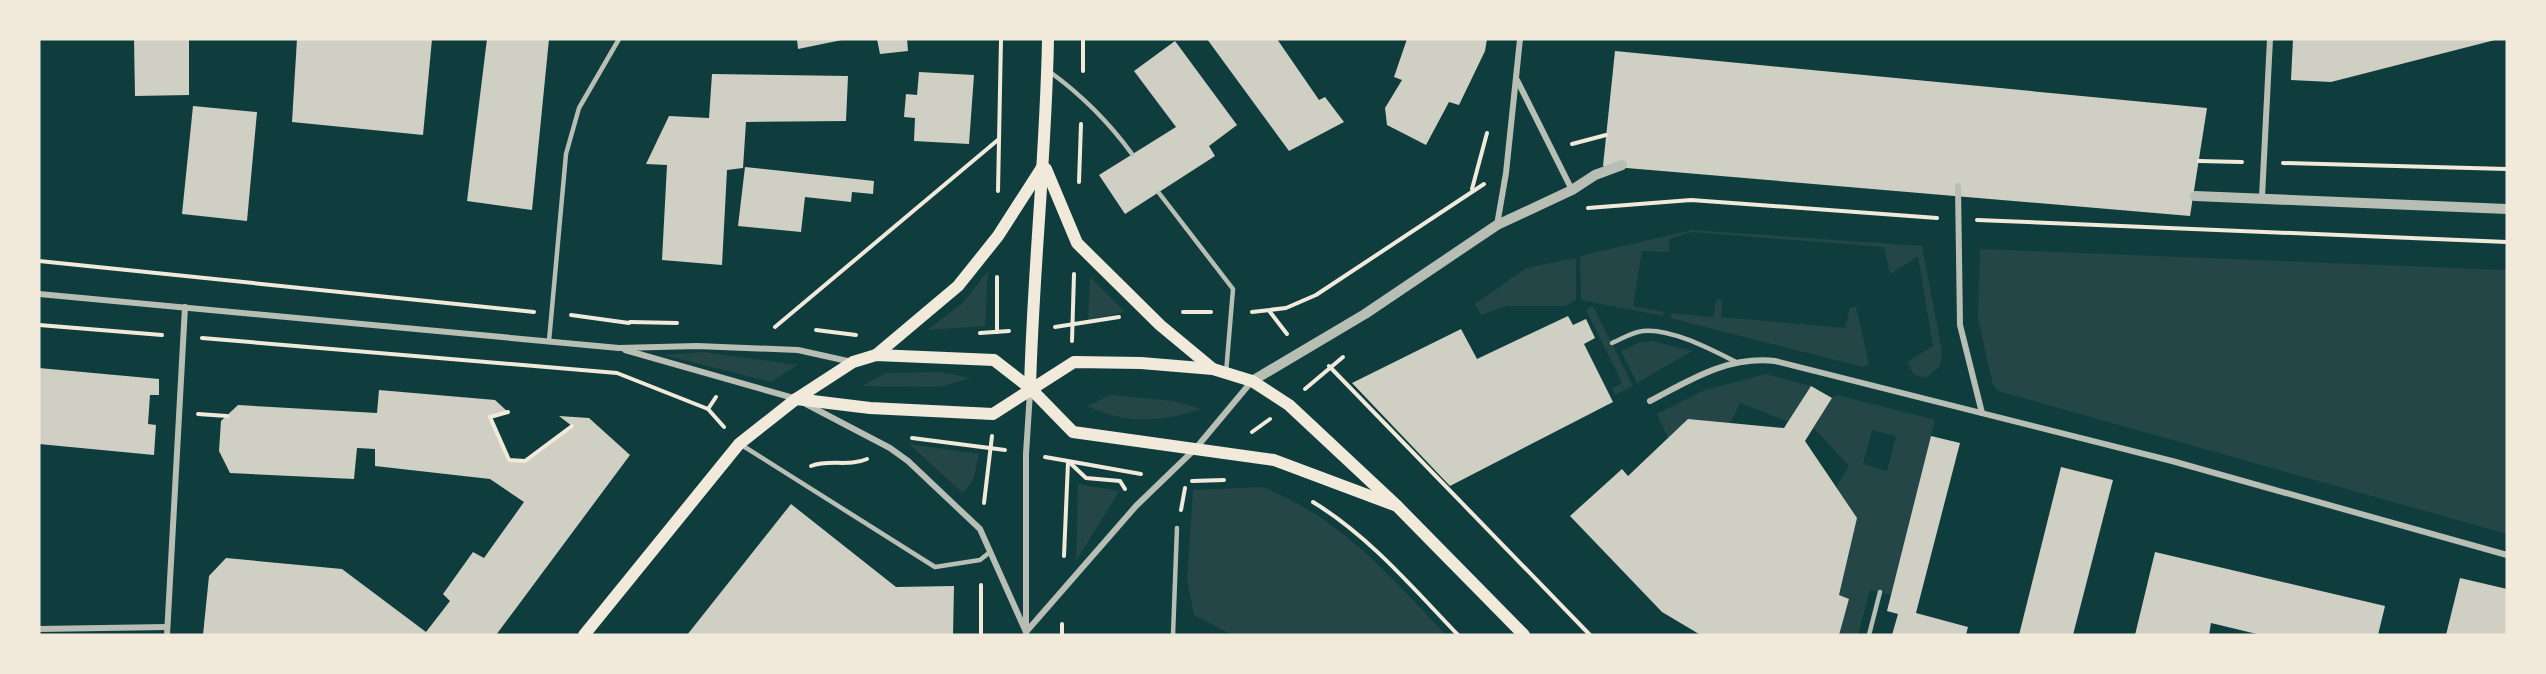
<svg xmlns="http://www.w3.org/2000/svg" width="2546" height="674" font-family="Inter,sans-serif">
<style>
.green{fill:#244646;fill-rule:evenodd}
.building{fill:#cfcfc3}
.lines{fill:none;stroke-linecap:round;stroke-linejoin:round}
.path{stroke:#f1e9da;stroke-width:4}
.service{stroke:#b8beb3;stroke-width:4.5}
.minor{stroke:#b8beb3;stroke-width:6}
.tertiary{stroke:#b8beb3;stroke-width:10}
.secondary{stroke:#f1e9da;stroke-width:12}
</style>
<rect width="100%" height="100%" fill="#0f3d3e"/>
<g class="green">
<polygon points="1692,230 1922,246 1942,351 1940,366 1926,378 1914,375 1907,362 1933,346 1918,256 1890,274 1884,247 1692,232 1669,239 1669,252 1642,251 1633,306 1664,312 1663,316 1581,300 1580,256"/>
<polygon points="1980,249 2507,270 2507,534 1998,391 1993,385 1978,319"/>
<polygon points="1576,258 1576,300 1565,306 1507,306 1481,315 1475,304 1526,268"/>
<polygon points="988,271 985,326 927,330 962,304"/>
<polygon points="1090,277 1125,312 1088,320"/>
<polygon points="1719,298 1722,301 1721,317 1845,328 1850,308 1856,307 1869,364 1863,367 1670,318 1672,313 1713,317 1716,301"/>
<polygon points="1593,306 1633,386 1615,395 1612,389 1622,383 1586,310"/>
<polygon points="1649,341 1653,341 1692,351 1637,383 1621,351 1638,343"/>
<polygon points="704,352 797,365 771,382 664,355"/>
<polygon points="941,372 971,378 939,387 862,386 886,373"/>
<polygon points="1766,374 1811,386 1789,422 1740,403 1730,424 1668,438 1657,414 1705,390"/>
<path d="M1111,395L1173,401L1201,409C1159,422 1128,425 1087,406Z"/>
<path d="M1837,395L1935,420L1891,595L1870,590L1858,635H1839L1849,599L1839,595L1857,518L1836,487L1849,466L1814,428L1832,398ZM1872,430L1896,436L1887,471L1863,464Z"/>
<polygon points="909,444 979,454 973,481 963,493"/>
<polygon points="1078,484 1119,491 1076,561"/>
<path d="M1262,487C1339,516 1391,577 1446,635H1232L1194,615L1187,580L1193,490Z"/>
</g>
<g class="building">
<polygon points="134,39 189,39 189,95 135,96"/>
<polygon points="297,39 432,39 423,135 292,122"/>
<polygon points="487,39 549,39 532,210 467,201"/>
<polygon points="797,39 842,39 842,40 798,49"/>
<polygon points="877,39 907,39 908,51 880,54"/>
<polygon points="1207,39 1277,39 1319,100 1325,97 1344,122 1289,151"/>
<polygon points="1407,39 1487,39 1485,51 1459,105 1449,102 1426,145 1387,125 1385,108 1402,80 1394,77"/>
<polygon points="2293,39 2495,39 2495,40 2331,82 2291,80"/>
<polygon points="1175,41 1237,125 1209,146 1215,156 1125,214 1099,175 1176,127 1134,71"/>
<polygon points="1615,51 2207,108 2190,216 1603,166"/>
<polygon points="919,72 974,75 969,144 914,141 915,118 904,117 906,94 917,95"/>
<polygon points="712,74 848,76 846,121 746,122 743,168 727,170 722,265 662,260 667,165 646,164 669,116 709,118"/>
<polygon points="193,106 257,112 247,221 182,214"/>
<polygon points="745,167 874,181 873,194 852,192 851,202 805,197 801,232 738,226"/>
<polygon points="1568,316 1573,325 1586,319 1595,338 1584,344 1613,402 1450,486 1352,383 1461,329 1477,359"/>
<polygon points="39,368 159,379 159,395 150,395 148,424 156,425 154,455 39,444"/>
<polygon points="1811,386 1832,398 1805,441 1857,518 1839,595 1849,599 1839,635 1699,634 1662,612 1570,516 1622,469 1628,476 1688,419 1784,428"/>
<polygon points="379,390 495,400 508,412 490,417 509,460 525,461 572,426 559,416 589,418 630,455 496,635 203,635 209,576 226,558 342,569 426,632 450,601 443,594 473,552 484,558 524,502 490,479 375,466 375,449 357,448 354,479 230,473 219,451 221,421 238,405 377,413"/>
<polygon points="1931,436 1960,443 1916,613 1968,627 1966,635 1892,635 1898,614 1887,611"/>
<polygon points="2061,467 2113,480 2073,635 2019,635"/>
<polygon points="791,504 896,587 954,586 953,635 687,635"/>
<polygon points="2155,552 2385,606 2378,635 2261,635 2211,623 2209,635 2135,635"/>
<polygon points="2460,578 2507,589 2507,635 2446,635"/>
</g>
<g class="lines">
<g class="path">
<polyline points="1083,71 1083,39"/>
<polyline points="1572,144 1606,135"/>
<polyline points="2199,161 2242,162"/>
<polyline points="2283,163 2507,169"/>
<polyline points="1079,182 1081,124"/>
<polyline points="1472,189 1487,133"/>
<polyline points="998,191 1001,39"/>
<polyline points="1588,208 1691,200 1937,218"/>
<polyline points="1977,220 2507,242"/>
<polyline points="39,261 534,312"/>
<polyline points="1183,312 1211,312"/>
<polyline points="1252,312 1286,308 1316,295 1484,184"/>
<polyline points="1270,312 1287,334"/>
<polyline points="571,315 629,323"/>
<polyline points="630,322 677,323"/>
<polyline points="39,325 162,335"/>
<polyline points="775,327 999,139"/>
<polyline points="1055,327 1119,317"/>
<polyline points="816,330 856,335"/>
<polyline points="997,332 997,277"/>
<polyline points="980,333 1009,331"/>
<polyline points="202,338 617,373 708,409 724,427"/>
<polyline points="1072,341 1074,274"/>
<polyline points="1329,366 1590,635"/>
<polyline points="1305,389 1343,357"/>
<polyline points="708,409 716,397"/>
<polyline points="508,412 490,417 509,460 525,461 572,426"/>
<polyline points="198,414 227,416"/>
<polyline points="1252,432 1270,419"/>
<polyline points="912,438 1005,450"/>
<polyline points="1045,457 1068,461 1086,478 1120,481 1125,489"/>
<polyline points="1068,461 1141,474"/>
<path d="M811,466C829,459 849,467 867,459"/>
<polyline points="1192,481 1224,480"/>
<path d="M1313,502C1369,536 1413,588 1458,635"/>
<polyline points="984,503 992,436"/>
<polyline points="1181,510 1185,488"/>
<polyline points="1064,556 1068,462"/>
<polyline points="981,585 981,635"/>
<polyline points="1062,635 1062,624"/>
</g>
<g class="service">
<path d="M1050,72C1083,96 1108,121 1132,154"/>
<polyline points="1159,193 1233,289 1226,373"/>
<polyline points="549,341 566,154 579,108 619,39"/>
<path d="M1612,343C1622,339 1632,332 1643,331C1671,328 1712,350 1736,362"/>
<polyline points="740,444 935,567 980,560 990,552"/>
<polyline points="1173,635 1177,528"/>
<polyline points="1869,635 1880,592"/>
</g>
<g class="minor">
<polyline points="1517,80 1572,190"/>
<polyline points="1958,186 1960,325 1982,413"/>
<polyline points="2262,197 2270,39"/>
<polyline points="1497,225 1506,173 1520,39"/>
<polyline points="39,294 619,348 697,346 798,350 852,362"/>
<polyline points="625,350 797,399"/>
<path d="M1650,401C1690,380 1727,356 1775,361L2172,461L2507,555"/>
<polyline points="806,404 890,448 908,461 980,529 1026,632"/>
<polyline points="39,629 167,627"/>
<polyline points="1026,630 1026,454 1030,392"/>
<polyline points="1026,632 1136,506 1196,448 1252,381"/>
<polyline points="167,635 185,307"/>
</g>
<g class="tertiary">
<polyline points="2195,196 2507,209"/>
<polyline points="1252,381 1365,314 1497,225 1572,190 1595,175 1622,165"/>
</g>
<g class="secondary">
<polyline points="1046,169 1077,243 1160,325 1213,369"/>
<polyline points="876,355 958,286 998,236 1043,166"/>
<path d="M1030,388C1033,271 1046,156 1048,39"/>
<polyline points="796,399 870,408 993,414 1074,362 1141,363 1213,369 1252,381 1289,405 1397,506 1524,635"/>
<polyline points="584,635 739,444 796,399 853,362 876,355 994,360 1030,388 1073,432 1274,460 1397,506"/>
</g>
</g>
<rect width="2546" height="674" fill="none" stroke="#f1e9da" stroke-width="81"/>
</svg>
